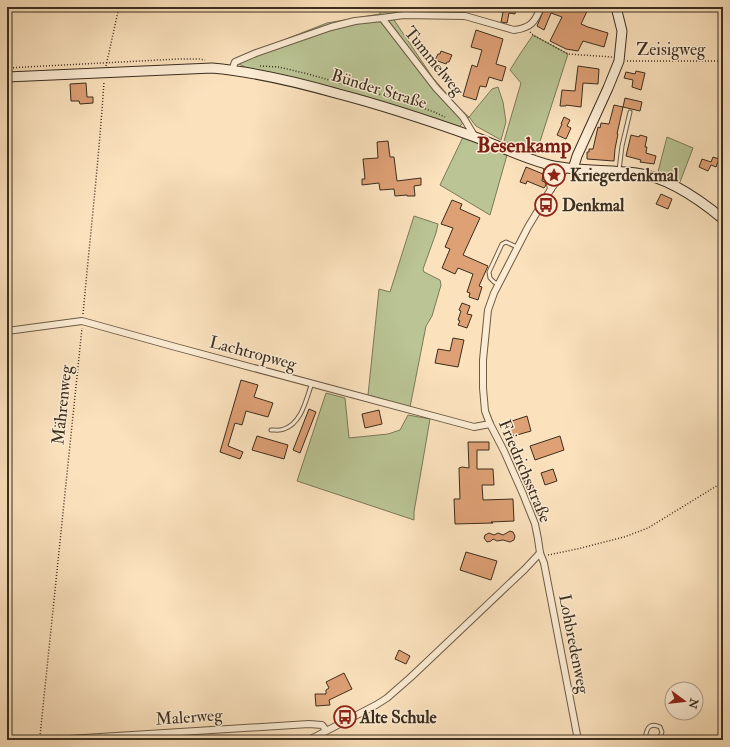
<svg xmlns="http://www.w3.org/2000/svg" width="730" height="747" font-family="'IM FELL Double Pica',serif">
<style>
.green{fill:#bac494;stroke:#7b795a}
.building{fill:#dea075;stroke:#3c2e1f}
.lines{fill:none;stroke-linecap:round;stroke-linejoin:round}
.lane-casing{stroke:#6c5b46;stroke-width:5}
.street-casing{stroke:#6c5b46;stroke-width:8}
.secondary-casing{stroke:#3c2e1f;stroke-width:11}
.path{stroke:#3c2e1f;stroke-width:1.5;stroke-dasharray:1 2;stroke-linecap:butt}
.lane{stroke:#fcecd4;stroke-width:3}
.street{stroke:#fcecd4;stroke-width:6}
.secondary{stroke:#fcecd4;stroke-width:9}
.labels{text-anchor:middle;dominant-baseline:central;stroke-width:3;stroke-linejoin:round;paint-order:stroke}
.street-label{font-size:17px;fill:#3c2e1f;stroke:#fcecd4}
.poi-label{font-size:17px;font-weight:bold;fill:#3c2e1f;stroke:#fcecd4;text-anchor:start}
.district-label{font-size:21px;font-weight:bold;fill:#7a1f14;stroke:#fcecd4}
</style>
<rect width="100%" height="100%" fill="#fbe2bd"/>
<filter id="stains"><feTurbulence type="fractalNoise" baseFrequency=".005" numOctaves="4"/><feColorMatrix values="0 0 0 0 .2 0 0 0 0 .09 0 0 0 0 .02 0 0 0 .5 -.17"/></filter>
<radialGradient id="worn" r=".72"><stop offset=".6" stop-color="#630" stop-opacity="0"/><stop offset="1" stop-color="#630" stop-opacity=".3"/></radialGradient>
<g class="green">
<polygon points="380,7 412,7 414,13 398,12 390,14 433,78 460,109 469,117 492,89 498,87 503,102 506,122 501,140 476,126 469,117 459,127 376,100 334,88 291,77 247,68 237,63 278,47 276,43 327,23 380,14"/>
<polygon points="533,35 568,54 536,154 504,141 521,83 510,70 520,54"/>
<polygon points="463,137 507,155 490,215 440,185"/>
<polygon points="667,137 693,148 680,182 658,172"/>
<polygon points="414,216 438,224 436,233 423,269 424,272 440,280 441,285 432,316 426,326 410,407 368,395 379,289 390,292"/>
<polygon points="326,393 345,398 349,438 388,434 400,430 408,415 430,419 414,512 414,520 297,481"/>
</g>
<g class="building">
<polygon points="489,7 516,7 515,14 509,13 507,23 501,22 503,12 489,10"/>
<polygon points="545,7 589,7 581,24 588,27 608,33 604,47 583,41 578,51 566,49 550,41 562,17 551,13 544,30 537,26"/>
<polygon points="476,30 503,39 496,64 506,67 502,81 489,77 486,87 480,86 476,100 463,96 472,65 477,67 482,50 471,47"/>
<polygon points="441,51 452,55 449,62 447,62 446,64 435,60 438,54 440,54"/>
<polygon points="578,66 599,69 598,84 583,83 581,107 566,105 566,106 560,106 562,90 575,91"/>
<polygon points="636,71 645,73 641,90 632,87 633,80 624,78 626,72 635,74"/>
<polygon points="86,83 87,97 93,97 93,103 80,104 79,101 71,101 70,84"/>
<polygon points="625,98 642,102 640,111 623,107 617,134 618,134 615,149 614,161 587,159 587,152 589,152 589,149 593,149 598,127 600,128 601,123 609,124 614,105 623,107"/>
<polygon points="564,117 570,120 567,126 571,128 566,139 557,135 562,124 561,124"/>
<polygon points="631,135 639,137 640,135 647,137 645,147 647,147 646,153 656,156 654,164 640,162 641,160 626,156"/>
<polygon points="388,141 390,157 394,157 397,181 421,178 421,185 414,186 415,196 407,196 407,195 395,196 394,189 380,190 379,183 362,185 362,179 365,179 363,159 378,158 377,142"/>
<polygon points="713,157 719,159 716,167 711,165 708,171 699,167 702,159 711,162"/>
<polygon points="526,167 543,174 542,181 545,182 546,185 544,188 527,181 526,184 520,182"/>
<polygon points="661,194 672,199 668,209 656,204"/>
<polygon points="452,200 462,204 460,209 480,218 463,255 488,266 479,286 482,287 478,300 469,297 470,293 467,292 473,274 458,268 455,274 442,268 450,249 445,247 453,228 441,224"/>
<polygon points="462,303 470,306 467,314 472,315 467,328 458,325 460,321 458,320 461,311 459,310"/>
<polygon points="453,338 464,340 458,367 435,363 438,349 450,351"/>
<polygon points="241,380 258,385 254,397 273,403 268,417 246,411 242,425 235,423 228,446 243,452 240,459 220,452"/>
<polygon points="309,409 316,412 300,453 293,450"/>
<polygon points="379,410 382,424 365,428 362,414"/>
<polygon points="527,416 531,431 510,437 506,423"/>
<polygon points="257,436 288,445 284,459 252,450"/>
<polygon points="560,436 564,450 535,460 530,446"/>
<polygon points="468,442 489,442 489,450 477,450 477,469 493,469 494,485 482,485 483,500 513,499 514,521 491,522 493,523 455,524 454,499 460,499 459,468 462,467 469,468"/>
<polygon points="553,469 557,481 545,485 541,473"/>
<polygon points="510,531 513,532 515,536 514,540 510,542 503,540 497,541 493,539 491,541 487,542 484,538 485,535 489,533 494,535 498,533 503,535"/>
<polygon points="466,552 497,561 491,580 460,570"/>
<polygon points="399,650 410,656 406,664 395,659"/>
<polygon points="344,673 352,689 329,700 330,705 316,706 315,694 326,694 326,690 329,688 326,682"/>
</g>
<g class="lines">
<g class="lane-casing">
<g id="lane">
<polyline points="619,170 622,146 630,112"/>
<polyline points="498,284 494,282 490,278 489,272 502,244 506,242 517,247"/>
<path d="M271,430C275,430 280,431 284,429C302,423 306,399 312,383"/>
<polyline points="161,740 163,733"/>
<path d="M645,740C646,731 648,721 660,727L662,732L660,737L657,740"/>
</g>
</g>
<g class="street-casing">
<g id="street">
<path d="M382,18L404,15L465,16L514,30C531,28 535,22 541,7"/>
<polyline points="232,70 235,62 256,53 331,27 355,21 382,18 436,88 463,117 475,137"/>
<polyline points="546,164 551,189"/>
<polyline points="566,168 551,189 528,227 494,293 488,310 483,360 483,388 485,411 490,424 504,451 523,494 535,524 538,539 540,553 544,563 578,740"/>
<polyline points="7,331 82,321 172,346 474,427 490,424"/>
<polyline points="52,740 309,724 322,725 326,730"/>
<polyline points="309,740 376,705 387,698 411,677 525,569 540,553"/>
</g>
</g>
<g class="secondary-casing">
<g id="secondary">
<path d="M7,77L212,68C256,72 297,82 339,94C385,106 430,121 475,137C499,146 521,157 546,164C575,172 606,169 636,173C668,177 699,199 723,219"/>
<polyline points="573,169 577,156 608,88 619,61 622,31 616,7"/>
</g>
</g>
<g class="path">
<polyline points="695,7 723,8"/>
<polyline points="530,32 533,35 568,54 612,57"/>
<polyline points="627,61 723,61"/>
<polyline points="106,66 119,7"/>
<polyline points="260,66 279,67 308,74 403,101 434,112 445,117"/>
<polyline points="7,68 178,59 199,59 205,60"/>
<path d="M83,314C90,237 99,159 104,81"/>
<polyline points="548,555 577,549 624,537 648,528 723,482"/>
<polyline points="41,740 40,736 82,328"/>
</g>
<use href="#lane" class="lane"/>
<use href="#street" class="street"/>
<use href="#secondary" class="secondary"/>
</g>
<defs>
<g id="sight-ring" transform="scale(1.15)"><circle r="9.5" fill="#fcecd4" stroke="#8f2418" stroke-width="1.5"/><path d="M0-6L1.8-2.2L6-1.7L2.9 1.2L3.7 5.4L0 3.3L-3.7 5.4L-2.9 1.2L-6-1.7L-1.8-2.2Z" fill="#8f2418"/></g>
<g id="bus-ring" transform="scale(1.15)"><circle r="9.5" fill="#fcecd4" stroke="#8f2418" stroke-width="1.5"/><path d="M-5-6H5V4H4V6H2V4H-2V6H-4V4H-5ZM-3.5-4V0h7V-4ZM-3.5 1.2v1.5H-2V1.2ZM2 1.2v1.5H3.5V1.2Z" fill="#8f2418"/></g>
</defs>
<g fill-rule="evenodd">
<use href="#sight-ring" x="554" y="175"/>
<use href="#bus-ring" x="546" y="205"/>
<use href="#bus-ring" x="345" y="717"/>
</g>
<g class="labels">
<g class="street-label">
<text x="671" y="49">Zeisigweg</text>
<text transform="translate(434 61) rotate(51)">Tummelweg</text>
<text transform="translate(379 89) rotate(17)">Bünder Straße</text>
<text transform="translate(253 353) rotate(15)">Lachtropweg</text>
<text transform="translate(62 405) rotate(-84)">Mährenweg</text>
<text transform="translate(525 471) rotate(67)">Friedrichsstraße</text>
<text transform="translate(574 644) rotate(79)">Lohbredenweg</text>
<text transform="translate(189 717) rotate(-4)">Malerweg</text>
</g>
<g class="poi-label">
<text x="570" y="175">Kriegerdenkmal</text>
<text x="562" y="205">Denkmal</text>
<text x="360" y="717">Alte Schule</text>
</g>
<g class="district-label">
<text x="524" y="145">Besenkamp</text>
</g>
</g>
<rect width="730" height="747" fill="none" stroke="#fbe2bd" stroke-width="24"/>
<rect x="8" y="8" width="714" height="731" fill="none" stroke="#3c2e1f" stroke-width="2"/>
<rect x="12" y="12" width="706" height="723" fill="none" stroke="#3c2e1f"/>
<g transform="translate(684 701) rotate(105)"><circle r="19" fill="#fcecd4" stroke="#afa08c"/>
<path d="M0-3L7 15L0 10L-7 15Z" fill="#8f2418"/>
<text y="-6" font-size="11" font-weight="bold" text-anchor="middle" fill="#3c2e1f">N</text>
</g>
<rect width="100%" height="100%" filter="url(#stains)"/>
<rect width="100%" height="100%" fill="url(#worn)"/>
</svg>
